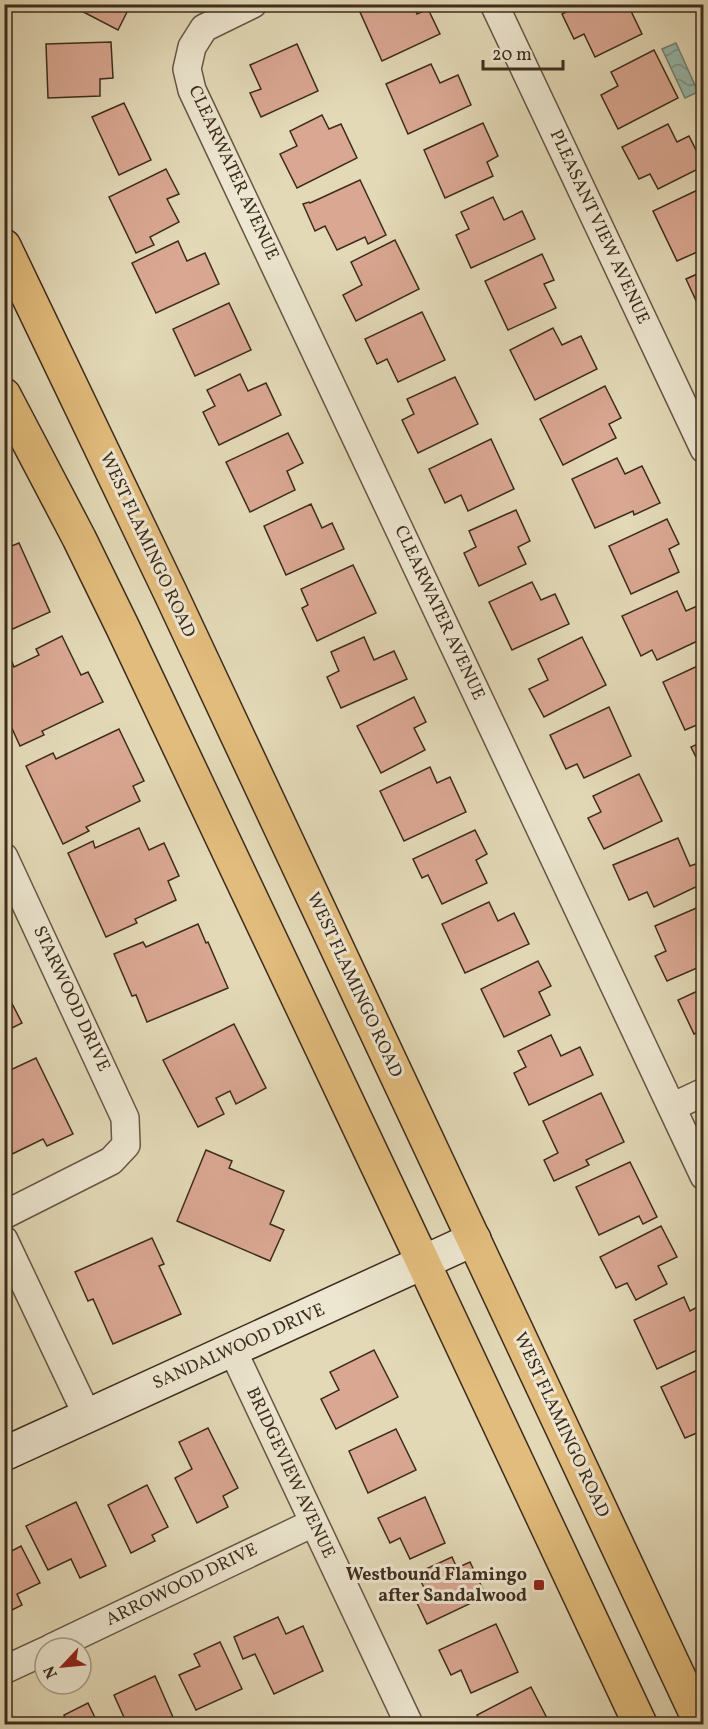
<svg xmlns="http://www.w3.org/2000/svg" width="708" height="1729" font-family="Vollkorn,serif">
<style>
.water{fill:url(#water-waves);stroke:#728173;stroke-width:1.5}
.building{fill:#daa792;stroke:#3d2c1d;stroke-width:1.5}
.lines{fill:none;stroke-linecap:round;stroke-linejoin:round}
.street-casing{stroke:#665744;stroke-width:30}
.secondary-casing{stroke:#3d2c1d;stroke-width:36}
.primary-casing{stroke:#3d2c1d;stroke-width:36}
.street{stroke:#ede6d0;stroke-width:27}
.secondary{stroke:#ede6d0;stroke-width:33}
.primary{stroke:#e2bc7c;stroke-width:33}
.poi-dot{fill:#8f2418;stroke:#ede6d0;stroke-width:2}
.labels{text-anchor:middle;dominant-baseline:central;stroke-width:6;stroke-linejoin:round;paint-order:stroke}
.street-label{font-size:18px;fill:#3d2c1d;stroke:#ede6d0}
.poi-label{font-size:18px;font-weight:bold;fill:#3d2c1d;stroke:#ede6d0;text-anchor:end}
</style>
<defs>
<pattern id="water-waves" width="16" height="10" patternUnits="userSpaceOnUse" patternTransform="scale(1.5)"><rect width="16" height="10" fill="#95baad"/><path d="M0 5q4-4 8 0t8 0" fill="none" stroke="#7b978c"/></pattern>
</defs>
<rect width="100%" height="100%" fill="#e3d9b7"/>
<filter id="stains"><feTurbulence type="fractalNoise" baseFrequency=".00333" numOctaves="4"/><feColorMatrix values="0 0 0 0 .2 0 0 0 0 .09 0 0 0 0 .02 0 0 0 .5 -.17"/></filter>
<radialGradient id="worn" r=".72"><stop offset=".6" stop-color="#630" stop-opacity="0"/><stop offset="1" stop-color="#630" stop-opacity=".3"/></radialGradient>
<polygon class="water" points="676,43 698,92 685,98 662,49"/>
<g class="building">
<polygon points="68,4 131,4 118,30"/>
<polygon points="377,4 413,4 417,14 428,9 440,34 382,61 360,12"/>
<polygon points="581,4 611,4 614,11 628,5 642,34 595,57 584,34 574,39 562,14"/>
<polygon points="111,42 113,78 100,79 100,96 48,98 46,44"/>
<polygon points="297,44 318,91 261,117 250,93 261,89 250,65"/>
<polygon points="654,50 678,98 618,129 601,95 618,86 611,72"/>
<polygon points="431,64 440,83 458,75 471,105 408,134 386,84"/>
<polygon points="124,103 151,160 119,175 92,117"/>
<polygon points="322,115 329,129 341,124 357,158 297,188 280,154 297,146 290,131"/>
<polygon points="483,123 498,156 487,162 493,176 445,198 424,150"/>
<polygon points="668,124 677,142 689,136 704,166 658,189 650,174 639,179 622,147"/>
<polygon points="166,169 179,194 167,199 179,222 150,237 154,245 136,253 109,197"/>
<polygon points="360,180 386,235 368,244 365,237 337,250 325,226 315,231 303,204 309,202 310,203"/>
<polygon points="704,187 704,249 677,261 653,211"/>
<polygon points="493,197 504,220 522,211 535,239 471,268 456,235 469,229 461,212"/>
<polygon points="395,240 419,289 356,321 343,295 362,285 351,262"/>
<polygon points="178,241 187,261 205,253 219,284 156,313 132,263"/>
<polygon points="542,254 554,280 544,284 556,308 508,330 485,281"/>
<polygon points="704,271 704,308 700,309 686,279"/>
<polygon points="229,303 251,350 195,376 173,329"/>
<polygon points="422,312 445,360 398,382 387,359 377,364 365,339"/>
<polygon points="553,328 562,345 581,336 597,369 535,400 510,350"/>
<polygon points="240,374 248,391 266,383 281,415 219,445 203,412 215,406 207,390"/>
<polygon points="455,377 478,424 418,453 402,420 414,414 407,399"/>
<polygon points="605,386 621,418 609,424 616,438 563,465 540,419"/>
<polygon points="288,433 303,463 287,471 295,490 250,512 226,462"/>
<polygon points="491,439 514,489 468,511 461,495 445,503 429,469"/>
<polygon points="617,458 625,474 642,466 660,503 634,515 633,511 595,528 572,479"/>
<polygon points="311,504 322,528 332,523 344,549 286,575 264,526"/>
<polygon points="516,510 530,541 518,547 526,564 479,586 464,553 476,547 469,531"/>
<polygon points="667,519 679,544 669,549 679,572 631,594 609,546"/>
<polygon points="19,543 50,612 4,633 4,549"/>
<polygon points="353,565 376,613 317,641 302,608 308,605 301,589"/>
<polygon points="532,582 541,600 555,594 569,624 512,650 489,602"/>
<polygon points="677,591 686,611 704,603 704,638 657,660 652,650 641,656 622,616"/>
<polygon points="62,636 81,675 88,672 103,702 42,731 44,735 20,746 9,722 4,724 4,660 10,657 14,667 39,655 36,649"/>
<polygon points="364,637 374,660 394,651 407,679 341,708 327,677 339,671 331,652"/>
<polygon points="582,637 606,685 544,717 529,689 548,680 538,659"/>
<polygon points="704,663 704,722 685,730 663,682"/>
<polygon points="414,697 426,722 414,728 425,750 381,773 357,726"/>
<polygon points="609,707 631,756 584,778 577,764 566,769 550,735"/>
<polygon points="119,729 144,781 133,786 140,801 86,827 89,831 63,844 26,766 53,753 56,759"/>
<polygon points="704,741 704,773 691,747"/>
<polygon points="430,767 437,783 450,777 466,812 404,841 380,791"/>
<polygon points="639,774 662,821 604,849 588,818 601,812 593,796"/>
<polygon points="139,828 149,850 164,843 179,876 168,881 176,900 135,919 137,923 106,937 68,853 93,841 95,848"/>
<polygon points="475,830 487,854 476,860 487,883 442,904 428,875 422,878 413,859"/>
<polygon points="678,838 690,866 704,861 704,883 654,907 647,892 629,900 613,865"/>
<polygon points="489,902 498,921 514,913 529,944 465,973 442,924"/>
<polygon points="701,906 704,911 704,965 667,981 655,956 666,951 655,926"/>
<polygon points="198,924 206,943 208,942 228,988 147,1022 136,995 132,996 114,954 143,942 146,947"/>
<polygon points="538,961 551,986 539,992 550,1015 504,1037 481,989"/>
<polygon points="4,988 22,1023 4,1032"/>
<polygon points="704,988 704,1030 694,1034 678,1000"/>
<polygon points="234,1024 266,1088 236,1104 230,1091 216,1098 224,1114 198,1127 163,1060"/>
<polygon points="551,1035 561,1056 580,1047 593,1075 529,1105 514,1073 526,1067 518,1051"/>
<polygon points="36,1058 73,1134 47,1146 43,1139 4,1158 4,1073"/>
<polygon points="601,1093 624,1142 586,1160 589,1165 554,1181 544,1160 558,1153 543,1121"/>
<polygon points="206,1150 232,1161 229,1168 284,1191 270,1224 284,1230 270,1261 177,1221"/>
<polygon points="630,1162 657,1217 643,1224 639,1216 599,1235 576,1187"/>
<polygon points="661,1226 677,1257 658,1266 667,1284 636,1300 627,1283 616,1288 600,1257"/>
<polygon points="152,1238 164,1264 159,1266 181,1314 113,1344 93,1299 88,1301 75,1272"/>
<polygon points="684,1297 690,1311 701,1305 704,1310 704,1347 657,1369 634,1320"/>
<polygon points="374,1350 398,1397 336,1429 321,1399 339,1390 330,1372"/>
<polygon points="704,1367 704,1430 685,1438 661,1387"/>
<polygon points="208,1428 238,1488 223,1496 228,1507 197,1523 175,1478 192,1469 179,1442"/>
<polygon points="396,1429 416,1470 368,1493 349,1451"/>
<polygon points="147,1485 168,1527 152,1535 155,1541 131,1553 108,1505"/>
<polygon points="425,1497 445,1543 410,1559 400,1538 390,1543 378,1518"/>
<polygon points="76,1502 106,1566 80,1578 71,1559 48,1570 26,1526"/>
<polygon points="21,1546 40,1583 17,1594 22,1605 4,1614 4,1555"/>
<polygon points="452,1557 457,1568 470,1562 486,1596 427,1624 415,1599 427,1594 417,1573"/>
<polygon points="278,1617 286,1634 303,1626 323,1671 274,1694 255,1654 243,1659 234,1637"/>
<polygon points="496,1624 518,1672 471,1693 461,1670 451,1675 439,1650"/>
<polygon points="220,1642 242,1689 196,1710 179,1675 200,1666 194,1654"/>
<polygon points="155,1676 176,1724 127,1724 114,1695"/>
<polygon points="531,1687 550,1724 482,1724 477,1715"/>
<polygon points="88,1703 98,1724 68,1724 64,1715"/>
</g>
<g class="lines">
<g class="street-casing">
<g id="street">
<polyline points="253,4 204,28 192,47 187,69 192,90 704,1176"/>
<polyline points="494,4 704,449"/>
<polyline points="4,857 125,1118 126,1145 111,1161 4,1215"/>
<polyline points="672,1107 704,1092"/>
<polyline points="4,1240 87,1415"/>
<polyline points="233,1351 409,1724"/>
<polyline points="51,1648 313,1523"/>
<polyline points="4,1670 45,1651"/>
</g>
</g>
<g class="secondary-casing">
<polyline id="secondary" points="4,1454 474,1239"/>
</g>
<g class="primary-casing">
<g id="primary">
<polyline points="4,246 170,592 701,1724"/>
<polyline points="4,395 79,538 123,628 423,1262 640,1724"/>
</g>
</g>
<use href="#street" class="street"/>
<use href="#secondary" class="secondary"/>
<use href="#primary" class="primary"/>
</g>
<rect class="poi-dot" x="533" y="1579" width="12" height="12" rx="3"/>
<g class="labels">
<g class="street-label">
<text transform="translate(233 173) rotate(65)">CLEARWATER AVENUE</text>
<text transform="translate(599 227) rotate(65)">PLEASANT VIEW AVENUE</text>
<text transform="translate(147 545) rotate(65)">WEST FLAMINGO ROAD</text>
<text transform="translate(439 613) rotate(65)">CLEARWATER AVENUE</text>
<text transform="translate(354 985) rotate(65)">WEST FLAMINGO ROAD</text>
<text transform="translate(71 999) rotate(65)">STARWOOD DRIVE</text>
<text transform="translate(239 1347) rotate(-24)">SANDALWOOD DRIVE</text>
<text transform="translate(561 1425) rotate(65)">WEST FLAMINGO ROAD</text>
<text transform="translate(290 1473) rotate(65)">BRIDGEVIEW AVENUE</text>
<text transform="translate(182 1585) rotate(-26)">ARROWOOD DRIVE</text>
</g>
<g class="poi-label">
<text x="527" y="1575">Westbound Flamingo<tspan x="527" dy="21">after Sandalwood</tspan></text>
</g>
</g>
<rect width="708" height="1729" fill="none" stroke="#e3d9b7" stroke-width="24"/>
<rect x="6" y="6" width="696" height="1717" fill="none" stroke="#3d2c1d" stroke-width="3"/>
<rect x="12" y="12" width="684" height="1705" fill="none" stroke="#3d2c1d" stroke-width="1.5"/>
<g transform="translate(63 1666) rotate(244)"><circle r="28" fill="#ede6d0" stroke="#a79c88" stroke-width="1.5"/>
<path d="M0-4.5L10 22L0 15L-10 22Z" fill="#8f2418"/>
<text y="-9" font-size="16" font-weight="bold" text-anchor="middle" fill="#3d2c1d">N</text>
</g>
<path d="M483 60v9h80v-9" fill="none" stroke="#3d2c1d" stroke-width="3"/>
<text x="492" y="60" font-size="18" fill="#3d2c1d" stroke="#ede6d0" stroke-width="4.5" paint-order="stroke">20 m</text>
<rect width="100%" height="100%" filter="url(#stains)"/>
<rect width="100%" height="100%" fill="url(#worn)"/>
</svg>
